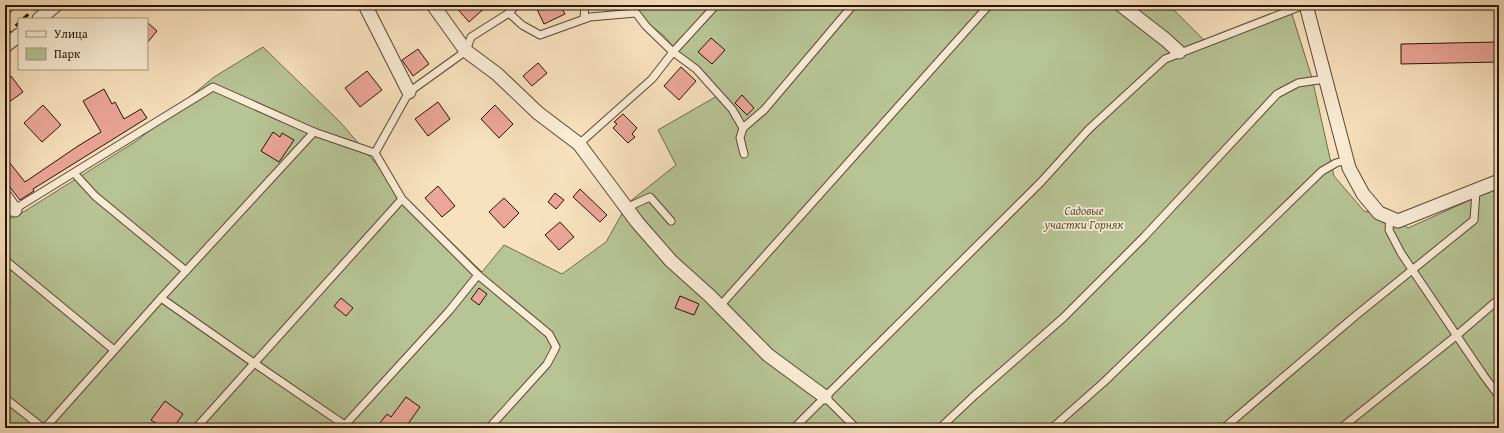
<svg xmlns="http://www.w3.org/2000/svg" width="1504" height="433" font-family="'Gentium Book Plus',serif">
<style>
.green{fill:#b7c496;stroke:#6e6c4c}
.building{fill:#eca699;stroke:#261403}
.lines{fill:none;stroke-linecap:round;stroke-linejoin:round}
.lane-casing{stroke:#5a4732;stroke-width:9}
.street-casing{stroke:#5a4732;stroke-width:15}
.lane{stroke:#faecd5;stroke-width:7}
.street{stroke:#faecd5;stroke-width:13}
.rail{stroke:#261403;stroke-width:3;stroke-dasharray:7 7;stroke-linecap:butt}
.labels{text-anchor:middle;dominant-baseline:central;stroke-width:3.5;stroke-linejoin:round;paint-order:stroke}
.park-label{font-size:12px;font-style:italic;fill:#595236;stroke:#faecd5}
</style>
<rect width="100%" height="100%" fill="#f8e1be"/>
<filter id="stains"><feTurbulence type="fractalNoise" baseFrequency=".005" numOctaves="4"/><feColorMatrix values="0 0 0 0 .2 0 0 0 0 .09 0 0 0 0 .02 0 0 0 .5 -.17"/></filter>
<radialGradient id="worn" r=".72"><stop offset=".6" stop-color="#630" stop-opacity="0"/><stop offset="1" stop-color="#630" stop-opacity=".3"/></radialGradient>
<g class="green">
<polygon points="5,5 19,5 5,17"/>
<polygon points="625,5 1169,5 1204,40 1291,11 1312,78 1334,176 1364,211 1390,218 1408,228 1499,187 1499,428 5,428 5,221 25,211 138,140 214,77 263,47 340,122 405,197 482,272 504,245 562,274 606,242 628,203 676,165 658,130 717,96 663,35"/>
</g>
<g class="building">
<polygon points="454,5 488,5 469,22"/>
<polygon points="535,5 560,5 565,14 544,24"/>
<polygon points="147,22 157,31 147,43"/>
<polygon points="711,38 725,50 712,64 698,52"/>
<polygon points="1499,42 1499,62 1401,64 1401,44"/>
<polygon points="418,49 429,64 413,76 402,60"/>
<polygon points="538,63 547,73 532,86 523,76"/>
<polygon points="681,67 696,81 679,100 664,86"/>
<polygon points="367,71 382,90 360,107 345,88"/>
<polygon points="11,76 23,92 5,105 5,81"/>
<polygon points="104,89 112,104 115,102 124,119 141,109 147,118 33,189 34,191 20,200 5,181 5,157 25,182 78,146 101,132 83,101"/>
<polygon points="742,95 754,108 747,115 735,103"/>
<polygon points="438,102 450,119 428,136 415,119"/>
<polygon points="43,105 61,125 42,142 24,123"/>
<polygon points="495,105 513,124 499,138 481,119"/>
<polygon points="623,114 637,128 632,134 635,137 628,143 613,128 617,124 614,122"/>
<polygon points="273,132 280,137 282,133 294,140 279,162 261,151"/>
<polygon points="438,186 455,206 442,217 425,198"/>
<polygon points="580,189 607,215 600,222 573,197"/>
<polygon points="555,193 564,200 556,209 548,202"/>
<polygon points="504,198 519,213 504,228 489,212"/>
<polygon points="560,222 574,237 559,250 545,235"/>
<polygon points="479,288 487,294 479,305 471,299"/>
<polygon points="680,296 699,304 694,315 675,308"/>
<polygon points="341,298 353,308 346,316 334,306"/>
<polygon points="406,397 420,407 405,428 376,428 387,414 391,417"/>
<polygon points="165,401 183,414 173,428 163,428 151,420"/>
</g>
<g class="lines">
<g class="lane-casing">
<g id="lane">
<polyline points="509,13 522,25 540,35 590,17 636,13 646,26 673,52 696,69 732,109 743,128 764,110 853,5"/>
<polyline points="584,19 585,5"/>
<polyline points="743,128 740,138 744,154"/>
<polyline points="579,144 652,79 673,52 716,5"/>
<polyline points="375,153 402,199 478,275 549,334 556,347 547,364 489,428"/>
<polyline points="74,173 95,196 186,271"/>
<polyline points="626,208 650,197 671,221"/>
<polyline points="5,215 213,87 314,132 375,153 409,92 466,51 471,37 509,13 516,5"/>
<polyline points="1390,218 1389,230 1401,253 1484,376 1499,396"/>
<polyline points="5,260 114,350"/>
<polyline points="161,298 254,363 349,428"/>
<polyline points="720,306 989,5"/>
<polyline points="825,397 856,428"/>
<polyline points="5,398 43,428"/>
<polyline points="343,427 449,311 478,275"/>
<polyline points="45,428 161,298 314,132"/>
<polyline points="196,428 402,199"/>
<polyline points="794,428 1041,182 1089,129 1165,59 1304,5"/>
<polyline points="940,428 975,395 1063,318 1144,237 1277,94 1298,83 1325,79"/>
<polyline points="1052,428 1104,382 1322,171 1336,163 1346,160"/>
<polyline points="1224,428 1354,317 1474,220 1476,191"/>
<polyline points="1341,428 1456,336 1499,299"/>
</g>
</g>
<g class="street-casing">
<g id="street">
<polyline points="365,5 409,92"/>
<polyline points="433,5 466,51 497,74 538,113 579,144 637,222 671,261 710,296 768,355 825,397"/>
<polyline points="1121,5 1166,40 1179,52"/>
<polyline points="1306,5 1349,168 1363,194 1379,213 1398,221 1499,181"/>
<polyline points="39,19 56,5"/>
<polyline points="5,46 19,35"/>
<polyline points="5,196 15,210"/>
</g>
</g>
<use href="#lane" class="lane"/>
<use href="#street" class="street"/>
<g class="rail">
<polyline points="23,19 39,5"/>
<polyline points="5,35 19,23"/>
</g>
</g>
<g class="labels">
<g class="park-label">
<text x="1084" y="210">Садовые<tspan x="1084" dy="14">участки Горняк</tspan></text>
</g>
</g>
<rect width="1504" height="433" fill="none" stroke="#f8e1be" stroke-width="20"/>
<rect x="6" y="6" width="1492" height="421" fill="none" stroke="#261403" stroke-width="2"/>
<rect x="10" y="10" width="1484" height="413" fill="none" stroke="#261403"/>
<rect x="18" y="18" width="130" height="52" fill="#faecd5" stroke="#a59681"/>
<rect x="26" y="31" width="20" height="6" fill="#faecd5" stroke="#a59681"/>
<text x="54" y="38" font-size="12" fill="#261403">Улица</text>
<rect x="26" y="48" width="20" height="12" fill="#b7c496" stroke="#a59681"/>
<text x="54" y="58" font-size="12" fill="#261403">Парк</text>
<rect width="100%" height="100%" filter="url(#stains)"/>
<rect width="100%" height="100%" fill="url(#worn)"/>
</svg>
